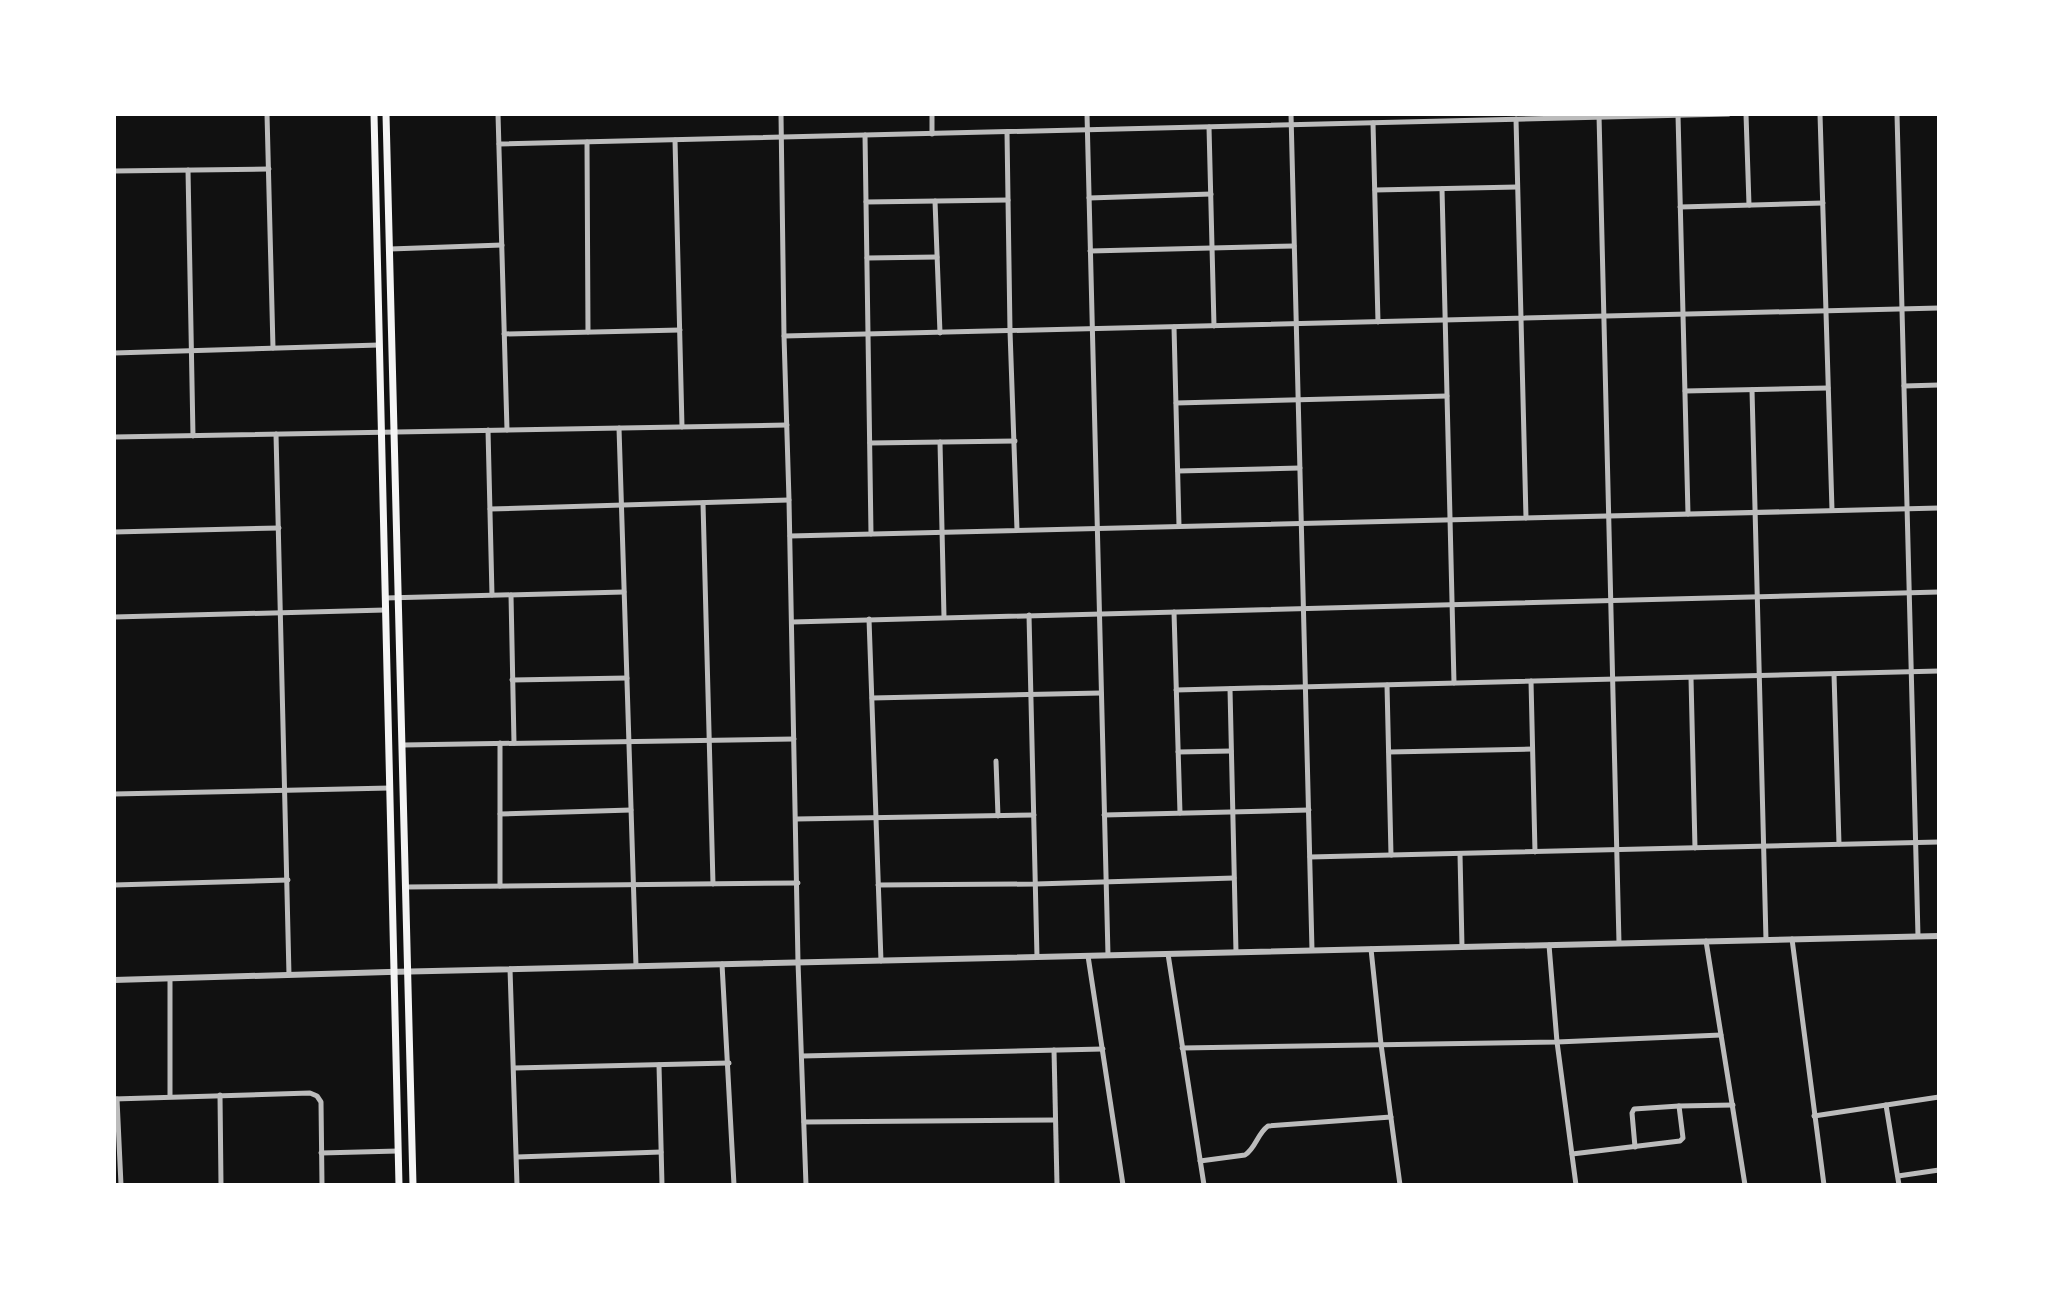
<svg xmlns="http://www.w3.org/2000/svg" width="2053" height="1299" font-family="'Crimson Pro',serif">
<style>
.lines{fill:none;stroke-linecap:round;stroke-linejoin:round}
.minor{stroke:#bcbcbc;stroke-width:5}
.tertiary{stroke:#bcbcbc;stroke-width:6}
.secondary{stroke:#f5f5f5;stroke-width:7}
</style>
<rect width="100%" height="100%" fill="#111"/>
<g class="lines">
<g class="minor">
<polyline points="267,114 273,348"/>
<polyline points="498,114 507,430"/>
<polyline points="781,114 784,336 789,500 798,962 806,1185"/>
<polyline points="932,114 932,134"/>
<polyline points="1087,114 1108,955"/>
<polyline points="1291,114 1312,950"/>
<polyline points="1746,114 1749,205"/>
<polyline points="1820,114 1832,510"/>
<polyline points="1897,114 1918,936"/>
<polyline points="1599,115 1619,943"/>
<polyline points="1678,115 1688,514"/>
<polyline points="1516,119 1526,518"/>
<polyline points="1373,123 1378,322"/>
<polyline points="1209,127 1214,326"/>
<polyline points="1007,132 1010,331 1017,530"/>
<polyline points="865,135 871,534"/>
<polyline points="675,140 682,427"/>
<polyline points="587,142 588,332"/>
<polyline points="499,144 1729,114"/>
<polyline points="188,170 193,436"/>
<polyline points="114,171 269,169"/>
<polyline points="1442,189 1454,683"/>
<polyline points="1375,190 1517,187"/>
<polyline points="1089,198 1211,194"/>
<polyline points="935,201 940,333"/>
<polyline points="866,202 1008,200"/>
<polyline points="1680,207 1823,203"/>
<polyline points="390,249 502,245"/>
<polyline points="1090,251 1294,246"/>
<polyline points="867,258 937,257"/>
<polyline points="1174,327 1179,526"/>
<polyline points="504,334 680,330"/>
<polyline points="784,336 1939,308"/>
<polyline points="114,353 379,345"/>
<polyline points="1904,386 1939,385"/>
<polyline points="1752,390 1766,940"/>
<polyline points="1685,391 1828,388"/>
<polyline points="1176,403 1447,396"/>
<polyline points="619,428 636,966"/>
<polyline points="488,430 492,595"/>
<polyline points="276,434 289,975"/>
<polyline points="114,437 787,425"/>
<polyline points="940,442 944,617"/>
<polyline points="870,443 1015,441"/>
<polyline points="1178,471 1300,468"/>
<polyline points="703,503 713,884"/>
<polyline points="490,509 789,500"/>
<polyline points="114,532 279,528"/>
<polyline points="790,536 1939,508"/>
<polyline points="511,595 514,743"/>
<polyline points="385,598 624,592"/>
<polyline points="1174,612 1180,813"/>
<polyline points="1029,615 1037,957"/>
<polyline points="114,617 385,610"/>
<polyline points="869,619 881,961"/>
<polyline points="792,622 1939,592"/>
<polyline points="1834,674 1839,844"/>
<polyline points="1691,678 1695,848"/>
<polyline points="512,680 627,678"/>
<polyline points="1531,681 1535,852"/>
<polyline points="1387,685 1391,855 1939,842"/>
<polyline points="1230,689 1236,952"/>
<polyline points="1176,690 1939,671"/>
<polyline points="872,698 1101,693"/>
<polyline points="500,743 500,886"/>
<polyline points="403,745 794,739"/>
<polyline points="1178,752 1231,751"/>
<polyline points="1389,752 1532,749"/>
<polyline points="996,761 998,816"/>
<polyline points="114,794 390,788"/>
<polyline points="500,814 631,810"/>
<polyline points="1104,815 1309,810"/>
<polyline points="796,819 1034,815"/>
<polyline points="1460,854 1462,947"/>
<polyline points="1310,857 1391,855"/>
<polyline points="114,885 288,880"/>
<polyline points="878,885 1036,884 1234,878"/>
<polyline points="406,887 798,883"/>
<polyline points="1792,939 1824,1185"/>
<polyline points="1706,941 1745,1185"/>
<polyline points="1549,945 1557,1042 1576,1185"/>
<polyline points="1371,949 1381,1044 1400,1185"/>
<polyline points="1168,954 1204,1185"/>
<polyline points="1088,956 1123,1185"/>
<polyline points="722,964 734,1185"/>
<polyline points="510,969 517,1185"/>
<polyline points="170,980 170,1096"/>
<polyline points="1182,1048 1557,1042 1721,1035"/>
<polyline points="1054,1050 1057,1185"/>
<polyline points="802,1056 1103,1049"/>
<polyline points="659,1065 662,1185"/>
<polyline points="514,1068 729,1063"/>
<polyline points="220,1095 221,1185"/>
<polyline points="114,1099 310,1093 317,1096 321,1102 322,1185"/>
<polyline points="117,1099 121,1185"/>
<polyline points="1886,1105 1899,1185"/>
<polyline points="1814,1116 1939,1097"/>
<polyline points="804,1122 1055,1120"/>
<polyline points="1635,1147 1632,1113 1634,1109 1679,1106"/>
<polyline points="321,1153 398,1151"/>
<polyline points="1572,1154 1680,1141 1683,1138 1679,1106 1733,1105"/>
<polyline points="517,1157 661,1152"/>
<path d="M1200,1161L1245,1155C1256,1148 1257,1134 1268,1126L1391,1117"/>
<polyline points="1898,1176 1939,1170"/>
</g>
<polyline class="tertiary" points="114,980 388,972 1939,936"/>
<g class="secondary">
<polyline points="374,114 399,1185"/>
<polyline points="386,114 413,1185"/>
</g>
</g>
<rect width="2053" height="1299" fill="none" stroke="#ffffff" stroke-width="232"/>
</svg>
